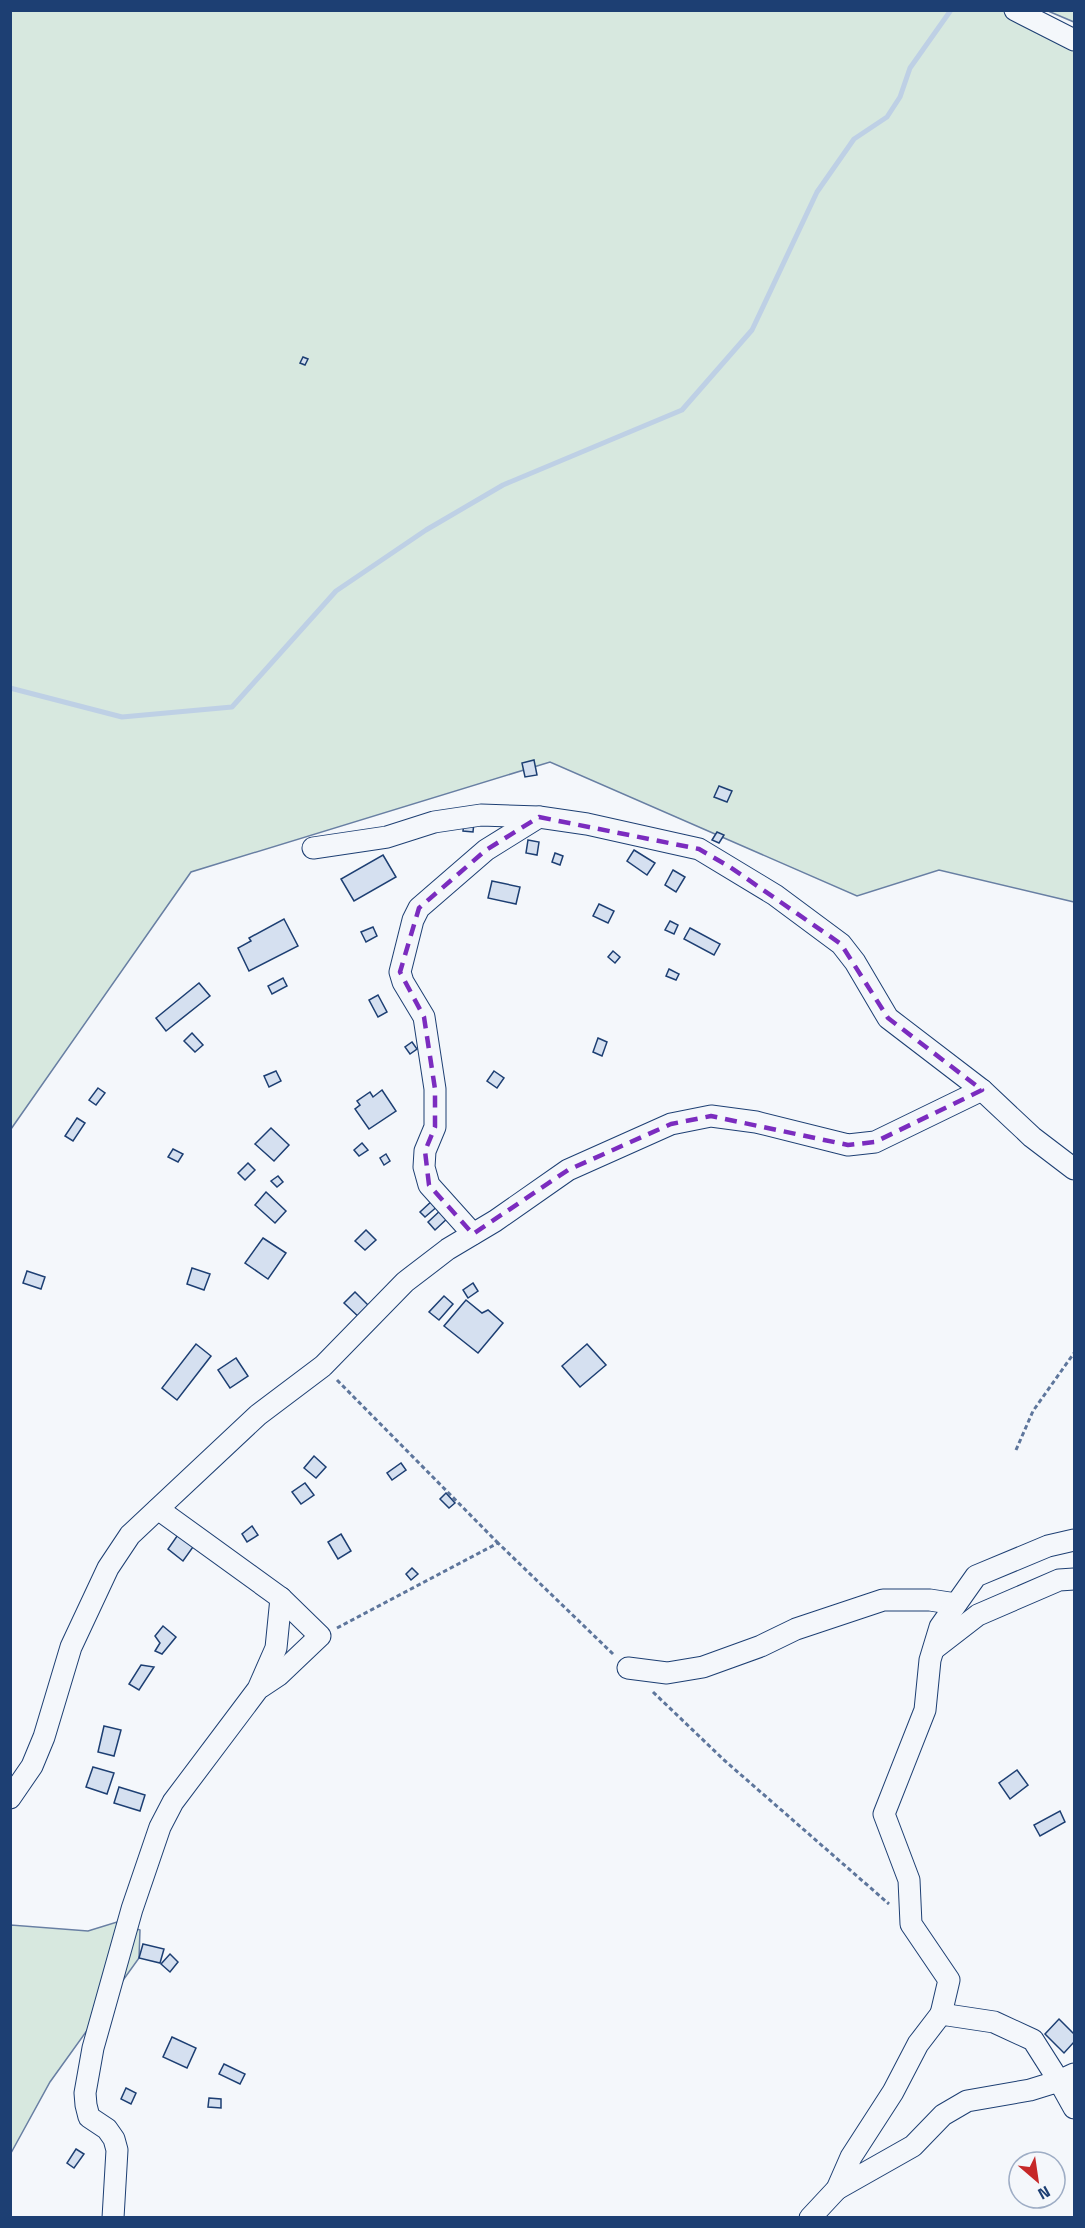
<svg xmlns="http://www.w3.org/2000/svg" width="1085" height="2228" font-family="'Titillium Web',sans-serif">
<style>
.green{fill:#d7e8df;stroke:#687fa3;stroke-width:1.5}
.lines{fill:none;stroke-linecap:round;stroke-linejoin:round}
.stream{stroke:#bed0e5;stroke-width:5}
.building{fill:#d5e0f0;stroke:#1d3f73;stroke-width:1.5}
.minor-casing{stroke:#1d3f73;stroke-width:23}
.path{stroke:#5e769c;stroke-width:3;stroke-dasharray:4.5 3;stroke-linecap:butt}
.minor{stroke:#f4f7fb;stroke-width:21}
.marked{fill:none;stroke:#7b2cbf;stroke-width:4.5;stroke-dasharray:12 8;stroke-linejoin:round}
</style>
<rect width="100%" height="100%" fill="#f4f7fb"/>
<g class="green">
<polygon points="1002,10 1074,46 1074,902 939,870 857,896 550,762 191,872 11,1129 10,11"/>
<polygon points="1048,11 1074,11 1074,22"/>
<polygon points="117,1922 140,1930 139,1958 50,2082 11,2153 11,1925 88,1931"/>
</g>
<g class="lines">
<polyline class="stream" points="10,688 122,717 232,707 336,591 426,530 503,485 682,410 752,330 817,192 854,139 887,117 900,97 910,68 951,10"/>
</g>
<g class="building">
<polygon points="303,357 308,359 305,365 300,363"/>
<polygon points="534,760 537,775 525,777 522,763"/>
<polygon points="719,786 732,791 727,802 714,797"/>
<polygon points="464,821 474,822 473,832 463,831"/>
<polygon points="717,832 724,835 719,843 712,840"/>
<polygon points="528,840 539,842 537,855 526,853"/>
<polygon points="634,850 655,863 647,875 627,861"/>
<polygon points="555,853 563,856 560,865 552,862"/>
<polygon points="383,855 396,877 354,901 341,879"/>
<polygon points="673,870 685,877 676,892 665,885"/>
<polygon points="492,881 520,887 516,904 488,898"/>
<polygon points="599,904 614,911 608,923 593,916"/>
<polygon points="284,919 298,946 249,971 238,948 251,941 249,938"/>
<polygon points="670,921 678,925 674,934 665,930"/>
<polygon points="373,927 377,936 366,942 361,932"/>
<polygon points="690,928 720,944 714,955 684,939"/>
<polygon points="613,951 620,957 615,963 608,957"/>
<polygon points="669,969 679,974 676,980 666,976"/>
<polygon points="283,978 287,986 272,994 268,986"/>
<polygon points="199,983 210,996 166,1031 156,1018"/>
<polygon points="378,995 387,1012 378,1017 369,1000"/>
<polygon points="192,1033 203,1045 195,1052 184,1041"/>
<polygon points="598,1038 607,1042 602,1056 593,1052"/>
<polygon points="412,1042 417,1049 410,1054 405,1047"/>
<polygon points="276,1071 281,1081 269,1087 264,1076"/>
<polygon points="494,1071 504,1078 497,1088 487,1081"/>
<polygon points="98,1088 105,1093 96,1105 89,1100"/>
<polygon points="382,1090 396,1111 369,1129 355,1109 360,1105 357,1101 370,1092 373,1097"/>
<polygon points="77,1118 85,1123 73,1141 65,1136"/>
<polygon points="271,1128 289,1145 274,1161 255,1144"/>
<polygon points="362,1143 368,1150 359,1156 354,1150"/>
<polygon points="173,1149 183,1154 178,1162 168,1157"/>
<polygon points="386,1154 390,1161 384,1165 380,1158"/>
<polygon points="248,1163 255,1170 245,1180 238,1173"/>
<polygon points="278,1176 283,1182 277,1187 271,1181"/>
<polygon points="266,1192 286,1211 275,1223 255,1205"/>
<polygon points="434,1199 439,1205 425,1217 420,1212"/>
<polygon points="443,1208 450,1216 435,1230 428,1222"/>
<polygon points="366,1230 376,1240 365,1250 355,1241"/>
<polygon points="263,1238 286,1253 268,1279 245,1263"/>
<polygon points="192,1268 210,1274 204,1290 187,1284"/>
<polygon points="27,1271 45,1277 41,1289 23,1283"/>
<polygon points="473,1283 478,1291 468,1298 463,1290"/>
<polygon points="355,1292 372,1309 362,1320 344,1303"/>
<polygon points="444,1296 453,1304 439,1320 429,1312"/>
<polygon points="466,1300 482,1313 488,1310 503,1323 478,1353 444,1326"/>
<polygon points="196,1344 211,1356 177,1400 162,1388"/>
<polygon points="587,1344 606,1365 580,1387 562,1366"/>
<polygon points="236,1358 248,1376 230,1388 218,1370"/>
<polygon points="314,1456 326,1467 316,1478 304,1468"/>
<polygon points="401,1463 406,1470 392,1480 387,1473"/>
<polygon points="305,1483 314,1495 301,1504 292,1492"/>
<polygon points="446,1493 455,1503 449,1508 440,1499"/>
<polygon points="252,1526 258,1535 247,1542 242,1534"/>
<polygon points="182,1529 198,1540 183,1561 168,1549"/>
<polygon points="341,1534 351,1551 338,1559 328,1542"/>
<polygon points="412,1568 418,1574 411,1580 406,1574"/>
<polygon points="163,1626 176,1637 162,1654 155,1651 160,1643 155,1636"/>
<polygon points="141,1665 154,1667 139,1690 129,1684"/>
<polygon points="104,1726 121,1730 114,1756 98,1752"/>
<polygon points="93,1767 114,1773 107,1794 86,1787"/>
<polygon points="1017,1770 1028,1785 1010,1799 999,1783"/>
<polygon points="119,1787 145,1795 140,1811 114,1803"/>
<polygon points="1060,1811 1065,1822 1040,1836 1034,1825"/>
<polygon points="143,1944 164,1949 160,1963 139,1958"/>
<polygon points="170,1954 178,1962 170,1972 161,1964"/>
<polygon points="1059,2019 1074,2034 1074,2042 1064,2053 1045,2034"/>
<polygon points="172,2037 196,2048 187,2068 163,2057"/>
<polygon points="224,2064 245,2074 240,2084 219,2074"/>
<polygon points="126,2088 136,2093 131,2104 121,2099"/>
<polygon points="209,2098 221,2099 221,2108 208,2107"/>
<polygon points="76,2149 84,2154 74,2168 67,2163"/>
<polygon points="1059,2170 1064,2178 1058,2182 1055,2172"/>
</g>
<g class="lines">
<g class="minor-casing">
<g id="minor">
<polyline points="1015,10 1074,40"/>
<polyline points="313,848 387,837 434,822 481,815 539,817 587,824 699,849 775,895 841,944 855,962 888,1018 982,1090 1032,1137 1074,1169"/>
<polyline points="473,1234 429,1185 424,1167 425,1151 435,1127 435,1089 424,1017 403,982 400,972 413,920 419,908 486,850 539,817"/>
<polyline points="158,1509 281,1598 320,1636 279,1675 261,1687"/>
<polyline points="934,1649 978,1615 1059,1580 1074,1579"/>
<polyline points="628,1668 667,1673 703,1667 761,1646 796,1629 883,1600 930,1600 956,1604"/>
<polyline points="10,1798 32,1766 44,1737 71,1647 108,1568 130,1535 258,1415 323,1366 405,1282 448,1249 495,1221 568,1170 671,1124 711,1116 756,1122 848,1145 875,1142 982,1090"/>
<polyline points="941,2014 949,1980 911,1924 909,1880 884,1814 925,1710 930,1660 940,1627 976,1576 1048,1546 1074,1540"/>
<polyline points="837,2189 913,2146 943,2115 967,2101 1030,2090 1059,2081 1074,2108"/>
<polyline points="113,2218 117,2150 114,2139 107,2129 89,2117 86,2105 85,2093 93,2048 132,1909 160,1827 173,1802 258,1689 276,1648 281,1598"/>
<polyline points="810,2218 837,2189 851,2157 893,2092 918,2044 941,2014 994,2022 1033,2040 1059,2081 1074,2074"/>
</g>
</g>
<g class="path">
<polyline points="337,1380 498,1543"/>
<polyline points="1016,1450 1033,1411 1074,1353"/>
<polyline points="337,1628 498,1543 613,1654"/>
<polyline points="653,1692 724,1760 889,1904"/>
</g>
<use href="#minor" class="minor"/>
</g>
<path class="marked" d="M539,817L699,849L730,867L841,944L888,1018L982,1090L875,1142L848,1145L711,1116L671,1124L568,1170L473,1234L429,1185L425,1151L435,1127V1089L424,1017L400,972L419,908L486,850Z"/>
<rect width="1085" height="2228" fill="none" stroke="#1d3f73" stroke-width="24"/>
<g transform="translate(1037 2180) rotate(151)"><circle r="28" fill="#f4f7fb" stroke="#9eadc5" stroke-width="1.5"/>
<path d="M0-4.5L10 22L0 15L-10 22Z" fill="#c62828"/>
<text y="-9" font-size="16" font-weight="bold" text-anchor="middle" fill="#1d3f73">N</text>
</g>
</svg>
